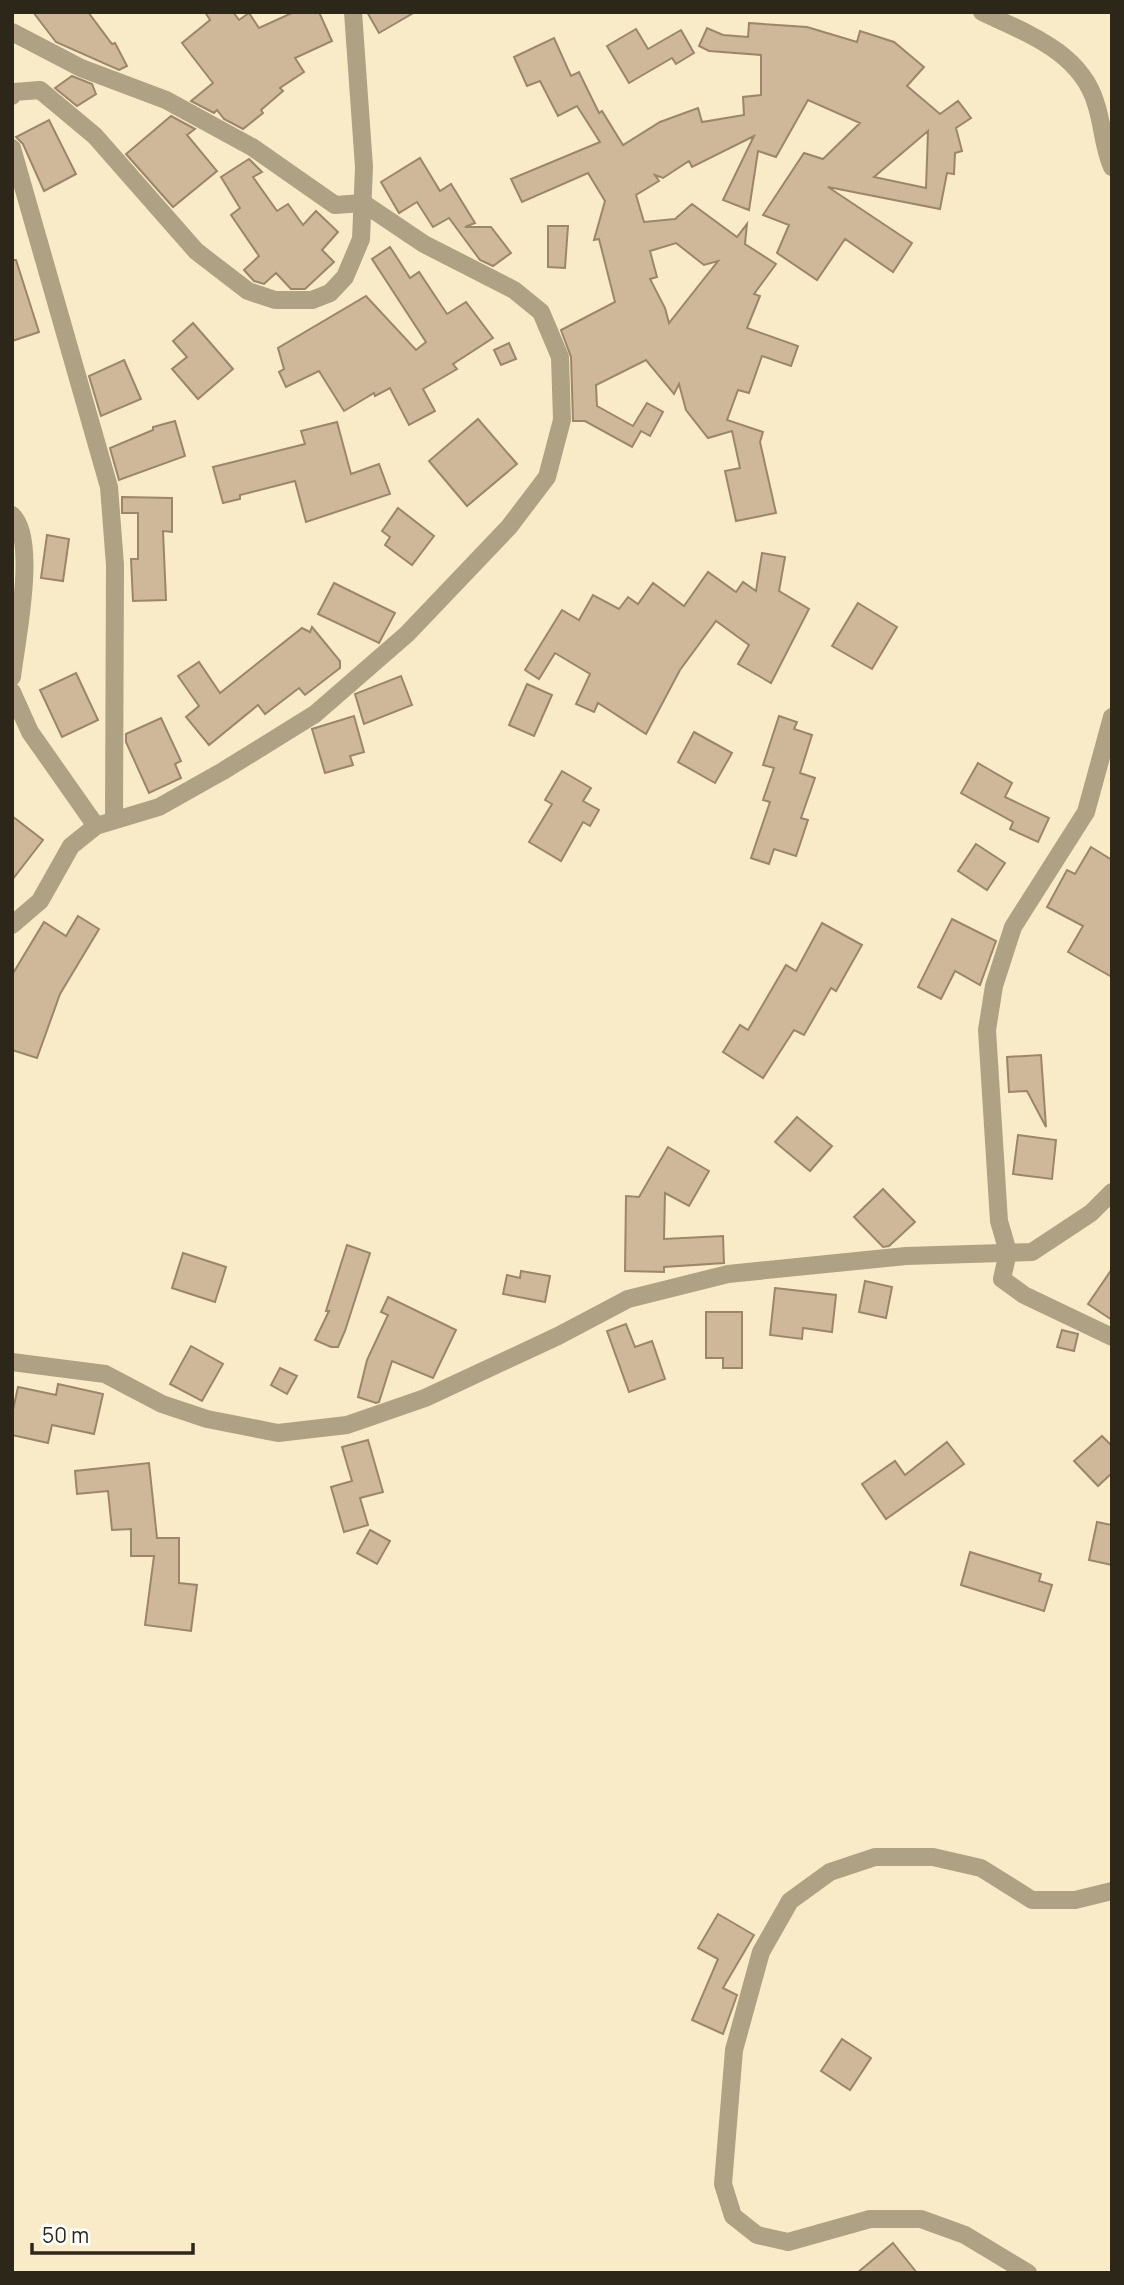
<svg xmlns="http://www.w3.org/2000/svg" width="1124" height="2285" font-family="Manrope,sans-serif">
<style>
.building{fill:#cfb799;stroke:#9c866a;stroke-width:2;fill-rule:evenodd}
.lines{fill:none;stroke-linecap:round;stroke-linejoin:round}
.street{stroke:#aea184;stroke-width:18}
</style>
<rect width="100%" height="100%" fill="#faebc8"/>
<g class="building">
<polygon points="33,12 88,12 112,44 115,43 127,66 119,70 56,42"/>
<polygon points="205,12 233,12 239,20 249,13 259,28 294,12 319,12 332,41 295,58 304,72 280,88 283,91 261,110 263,113 243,129 224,119 217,110 214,113 191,101 213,83 182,43 210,20"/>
<polygon points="367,12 415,12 379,33"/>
<path d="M749,23L807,27L857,42L860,31L894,42L924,67L907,86L940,114L958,101L971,118L956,128L962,151L955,153L954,174L947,173L940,209L828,187L912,243L893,272L845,239L817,280L777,253L789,225L763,215L804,153L823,159L860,123L808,100L776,157L758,151L749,210L723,200L754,136L692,167L689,161L663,178L655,175L659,181L636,195L644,222L675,219L692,204L737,237L747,224L745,244L776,264L754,294L760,296L747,328L798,346L791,366L762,356L749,393L738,390L727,420L763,432L760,442L776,513L736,521L725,471L740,468L732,431L708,438L686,410L679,384L674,394L646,360L596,385L597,406L633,426L647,403L663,412L650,436L641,431L632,447L585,421H573L571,357L561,330L615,302L599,239L594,240L605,201L588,173L522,202L511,179L600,142L577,106L558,116L540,81L527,86L514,57L554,38L571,76L579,72L599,113L602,111L623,145L660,122L698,108L702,122L744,115L743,97L761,95V55L709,51L699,46L707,28L723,35L748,37ZM928,131L926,188L874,177ZM676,243L704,265L718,261L669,323L665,308L650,279L657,277L650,251Z"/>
<polygon points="636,29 648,49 681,30 694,53 676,64 672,58 629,83 607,46"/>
<polygon points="72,76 92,84 96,94 77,106 55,88"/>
<polygon points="171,116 195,129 187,135 217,171 173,207 126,154"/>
<polygon points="49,120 76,174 44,191 23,144 16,137"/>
<polygon points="420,158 440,191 451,184 475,223 465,227 491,227 511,253 493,266 480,260 449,218 433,227 417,202 399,213 381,182"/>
<polygon points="249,159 262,172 253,177 277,211 288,204 303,225 316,211 338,232 322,250 334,262 305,289 291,289 276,273 264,284 254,281 244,270 259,256 231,215 240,208 221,177"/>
<polygon points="548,226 568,226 565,268 548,267"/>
<polygon points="390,247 410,278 419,272 447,314 466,302 493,338 453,364 457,369 423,389 435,411 409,425 390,388 375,396 374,393 344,411 319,371 286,387 279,372 284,369 278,348 366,296 416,350 426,342 372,259"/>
<polygon points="12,260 16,260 39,332 12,341"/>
<polygon points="193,323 233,369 198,399 172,369 187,357 173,341"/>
<polygon points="509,343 516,359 501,365 494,350"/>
<polygon points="124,360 141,399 101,416 89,376"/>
<polygon points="478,419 517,464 467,506 429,461"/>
<polygon points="175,421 185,456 119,480 110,448 153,430 153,427"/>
<polygon points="337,422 351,474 379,464 390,494 306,522 295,481 240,495 240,499 223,503 213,467 305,444 301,431"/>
<polygon points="122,497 172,498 172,532 163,531 166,600 133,601 131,559 138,559 138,513 122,513"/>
<polygon points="398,508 434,536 412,565 385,545 390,537 382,531"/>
<polygon points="47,535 69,539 63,581 41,578"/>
<polygon points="762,553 785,557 779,591 809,609 771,683 738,664 749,645 716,621 680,670 646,734 598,703 594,712 576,704 590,674 555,653 539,679 525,670 562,610 579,620 593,595 619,609 628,597 638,604 653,583 684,606 708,572 736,592 743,582 756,591"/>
<polygon points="334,583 395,613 379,643 318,614"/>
<polygon points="858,603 897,627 872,669 832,646"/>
<polygon points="312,627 340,661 340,668 305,695 299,688 265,714 258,705 209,745 186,717 199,706 178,676 199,662 220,693 302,628 310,632"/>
<polygon points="76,673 98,720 62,737 40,690"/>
<polygon points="401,676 412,705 364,724 355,694"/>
<polygon points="527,684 552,695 534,736 509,725"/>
<polygon points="354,716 364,752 350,756 353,765 325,773 312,729"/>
<polygon points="779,716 797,722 794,729 812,735 800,773 815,778 801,818 808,820 796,856 774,849 769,864 751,858 770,802 763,800 774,768 763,765"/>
<polygon points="161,718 181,761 175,764 181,778 149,793 126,742 126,734"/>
<polygon points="694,732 732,753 715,783 678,762"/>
<polygon points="978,763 1012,783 1005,797 1049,818 1038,842 1010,829 1013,822 961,793"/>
<polygon points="562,771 591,788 583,801 599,810 590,826 583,822 561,861 529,842 552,804 545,800"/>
<polygon points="12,816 43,840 12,880"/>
<polygon points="976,844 1005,863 987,890 958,871"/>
<polygon points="1091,847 1112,860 1112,977 1068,952 1083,926 1047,907 1067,870 1075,874"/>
<polygon points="78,916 99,929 60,994 37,1058 12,1050 12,975 44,922 66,936"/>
<polygon points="952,919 996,941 980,985 955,971 941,999 918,987"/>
<polygon points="822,923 862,945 836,991 831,988 804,1035 794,1030 763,1078 723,1052 740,1025 748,1030 786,965 796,971"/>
<polygon points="1041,1055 1046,1127 1027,1091 1009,1092 1007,1057"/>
<polygon points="797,1117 832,1146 810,1171 775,1142"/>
<polygon points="1018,1135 1056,1140 1052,1179 1013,1174"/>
<polygon points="668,1147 709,1171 689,1206 665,1193 664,1239 723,1236 724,1263 664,1267 664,1272 625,1271 626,1196 639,1197"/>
<polygon points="883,1189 915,1222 889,1246 883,1247 854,1217"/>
<polygon points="347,1245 370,1253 345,1331 338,1347 331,1347 315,1340 329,1311 326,1311"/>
<polygon points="183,1253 226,1267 215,1302 172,1288"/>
<polygon points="1112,1269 1112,1320 1088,1304"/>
<polygon points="521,1271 550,1276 545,1302 503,1294 507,1275 520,1278"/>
<polygon points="865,1281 892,1287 886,1318 859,1312"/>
<polygon points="775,1288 836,1295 832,1332 803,1328 802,1339 770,1335"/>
<polygon points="388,1297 456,1330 433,1378 392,1361 379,1402 376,1403 358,1397 367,1360 388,1315 381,1312"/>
<polygon points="706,1312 742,1312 742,1368 723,1368 723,1358 706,1358"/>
<polygon points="626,1324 635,1347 652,1341 665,1379 629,1392 607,1331"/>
<polygon points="1062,1330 1078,1334 1074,1351 1057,1347"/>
<polygon points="191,1346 223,1364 202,1401 170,1384"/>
<polygon points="280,1368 297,1376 287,1394 271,1385"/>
<polygon points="58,1384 103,1394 94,1434 52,1425 48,1443 12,1435 12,1414 18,1387 56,1395"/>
<polygon points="1102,1436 1112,1446 1112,1473 1098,1486 1074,1461"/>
<polygon points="368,1440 383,1492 360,1498 368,1525 344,1532 331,1487 352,1481 342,1447"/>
<polygon points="947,1442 964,1464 886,1519 862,1484 895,1461 905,1475"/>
<polygon points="149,1463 157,1538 179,1538 179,1583 197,1585 191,1631 145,1625 154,1556 131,1556 131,1529 112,1530 108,1491 77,1494 75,1471"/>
<polygon points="1097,1522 1112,1525 1112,1565 1089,1560"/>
<polygon points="370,1530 390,1541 377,1564 357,1553"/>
<polygon points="970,1552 1041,1574 1039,1581 1052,1585 1044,1611 961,1585"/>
<polygon points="718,1914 754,1935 723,1988 737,1995 723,2034 692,2020 718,1959 698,1948"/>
<polygon points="842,2039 871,2058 850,2090 821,2071"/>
<polygon points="893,2243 917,2273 857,2273"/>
</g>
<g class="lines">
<g class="street">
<path d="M982,12C1026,33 1081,52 1096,104C1103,125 1103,147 1112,167"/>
<polyline points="12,32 81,68 166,100 252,147 335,205 363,203 424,244 514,290 541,312 560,357 562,420 547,477 509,527 407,634 315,714 223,771 159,807 96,826 71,846 40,901 12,925"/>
<polyline points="12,96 14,92 40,90 95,136 196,251 248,291 275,300 312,300 330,293 345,277 361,239 364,167 353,12"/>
<polyline points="12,148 109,487 115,565 114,820"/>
<path d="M12,515C38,539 16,642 12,677"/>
<polyline points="12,692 30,732 96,826"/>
<polyline points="1112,717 1086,812 1013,927 994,986 987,1030 999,1221 1008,1252 1002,1279 1024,1295 1112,1337"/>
<polyline points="12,1362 105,1374 162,1404 207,1419 278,1433 347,1425 425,1398 558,1336 628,1299 728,1274 906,1256 1032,1252 1091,1213 1112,1192"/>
<polyline points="1028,2273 965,2235 921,2219 870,2219 788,2242 757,2235 733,2216 723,2184 734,2050 761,1952 790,1901 830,1872 875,1857 933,1857 981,1868 1032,1900 1075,1900 1112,1891"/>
</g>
</g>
<rect width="1124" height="2285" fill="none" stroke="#2c2719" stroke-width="28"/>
<path d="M32 2243v10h161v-10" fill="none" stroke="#2c2719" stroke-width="3.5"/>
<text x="42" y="2243" font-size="21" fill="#2c2719" stroke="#ffffff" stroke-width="5" paint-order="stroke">50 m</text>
</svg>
